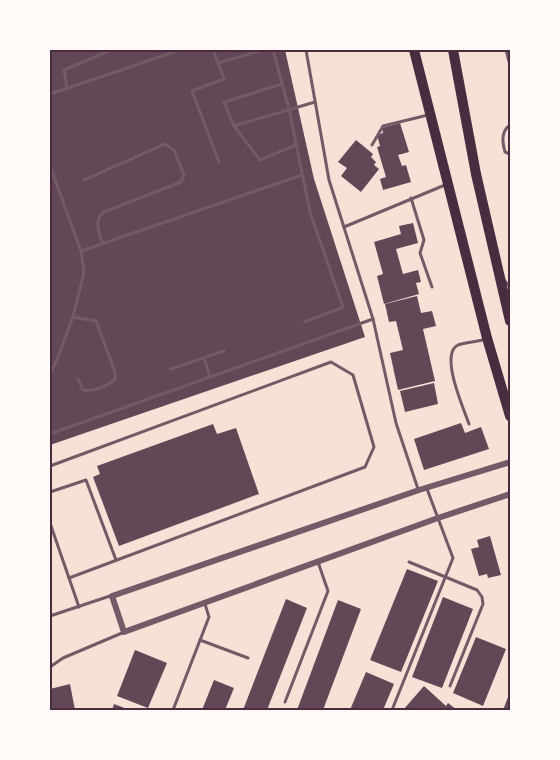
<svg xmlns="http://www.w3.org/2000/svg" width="560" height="760" font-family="Barlow,sans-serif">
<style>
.building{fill:#644757}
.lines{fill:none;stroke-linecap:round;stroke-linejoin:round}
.service{stroke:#755966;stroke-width:3}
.minor{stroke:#755966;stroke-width:6}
.primary{stroke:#4a2c40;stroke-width:10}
.neatline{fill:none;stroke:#4a2c40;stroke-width:2}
</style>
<rect width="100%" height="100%" fill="#f7e1d7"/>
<g class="building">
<polygon points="50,50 285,50 314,179 365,337 50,445"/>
<polygon points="400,123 409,152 398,155 402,166 406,165 411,182 383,190 380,179 386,177 377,147 380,146 377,135 383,133 382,128"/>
<polygon points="356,140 373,154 371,157 376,162 374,165 379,169 361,192 341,176 347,168 338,162"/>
<polygon points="413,223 418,243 396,249 403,274 418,270 421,282 416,283 419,294 384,304 377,276 383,274 374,242 401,234 399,226"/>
<polygon points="417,296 421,313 432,311 436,326 423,329 435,381 398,390 390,353 403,350 396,321 389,322 385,304"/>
<polygon points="434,383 438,404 405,412 400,391"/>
<polygon points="461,423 465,433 481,427 489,449 424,470 414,439"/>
<polygon points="213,424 217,434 236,428 259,494 119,546 93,477 100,474 97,466"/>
<polygon points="490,536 501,575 488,578 487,574 479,576 471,549 479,547 477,540"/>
<polygon points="407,569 438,581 401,672 370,660"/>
<polygon points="443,597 473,609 442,688 412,677"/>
<polygon points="286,599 307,608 267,710 243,710"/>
<polygon points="338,600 361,609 323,710 297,710"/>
<polygon points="476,637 506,649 483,706 453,693"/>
<polygon points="135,650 167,663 148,708 117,696"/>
<polygon points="366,672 394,684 383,710 350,710"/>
<polygon points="214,680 234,688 225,710 202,710"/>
<polygon points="70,684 75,710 50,710 50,689"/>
<polygon points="424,686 446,706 448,703 457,710 403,710"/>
<polygon points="510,692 510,710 503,710"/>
<polygon points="114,704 130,710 112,710"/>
</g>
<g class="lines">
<g class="service">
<polyline points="213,50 218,63 263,50"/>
<polyline points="273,50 289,109 310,212 343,307 305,322"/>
<polyline points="306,50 329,180 373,319 396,423 418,489"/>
<polyline points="506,50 510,65"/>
<polyline points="218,63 224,79 192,91 219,162"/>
<polyline points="282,84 224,102 234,126 260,160 296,145"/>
<polyline points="67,88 64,70 111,50"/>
<polyline points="50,94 180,50"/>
<path d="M510,125C501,131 502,142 505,152L510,154"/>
<polyline points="234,126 315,102"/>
<polyline points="372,145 383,126 428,115"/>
<polyline points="50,166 81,251 84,272 73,317 56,362 50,374"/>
<path d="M84,180L165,144L174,150L184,175L181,182L104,212C93,221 99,232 103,244"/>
<polyline points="411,198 424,240 420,253 432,287"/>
<polyline points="510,198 510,200"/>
<polyline points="344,227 445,185"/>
<polyline points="81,251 302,175"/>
<polyline points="504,280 510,287"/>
<path d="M73,317L96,321L115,372V379C108,386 92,392 83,390L78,379"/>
<polyline points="204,358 210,377"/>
<polyline points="171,369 224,351"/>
<path d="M469,424C464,409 439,354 458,345C466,342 477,342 486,339"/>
<polyline points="50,434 373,319"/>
<polyline points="50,466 331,362 353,375 374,447 365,467 69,578"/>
<polyline points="50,492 86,480 116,560"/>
<polyline points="50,523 79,607"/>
<polyline points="409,562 477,590 482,597 483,604 450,686"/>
<polyline points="50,616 110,596"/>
<polyline points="200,640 248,658"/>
<polyline points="50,667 63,658 122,633"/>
<polyline points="285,702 328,591 318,562"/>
<polyline points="173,710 209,617 205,604"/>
<polyline points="392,710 453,558 427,489"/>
</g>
<polyline class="minor" points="510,462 419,490 112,596 124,632 438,518 510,494"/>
<g class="primary">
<polyline points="414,50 487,338 510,416"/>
<polyline points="453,50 476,174 510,321"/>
</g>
</g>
<rect width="560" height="760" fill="none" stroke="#fffaf5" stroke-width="102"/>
<rect x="51" y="51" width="458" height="658" class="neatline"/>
</svg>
